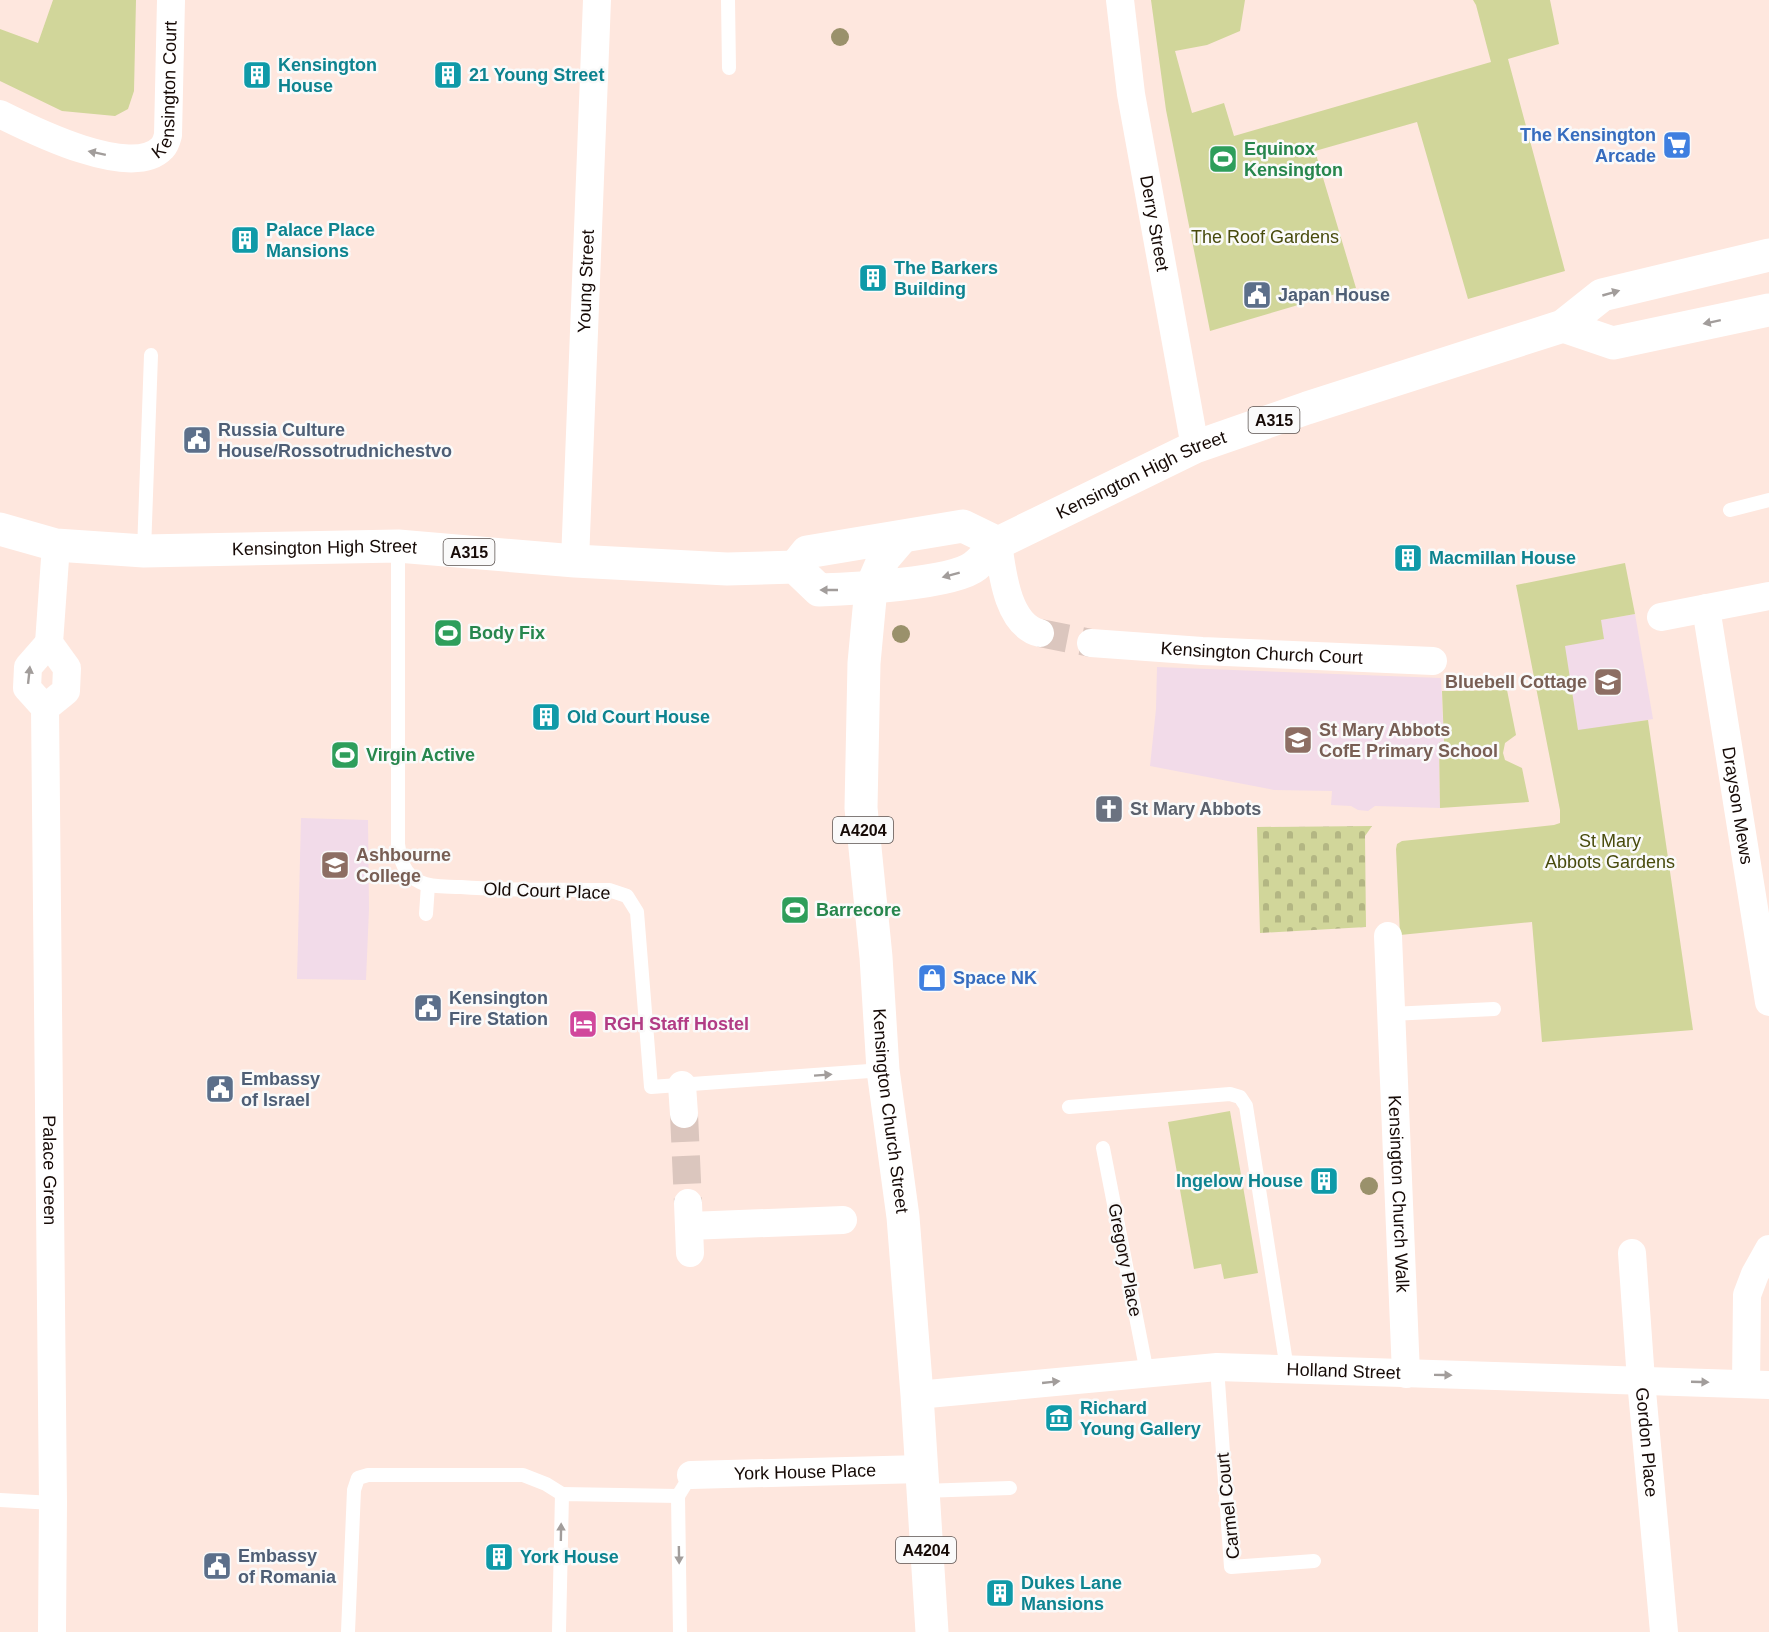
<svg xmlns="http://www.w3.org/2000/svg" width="1769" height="1632" font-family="Arial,sans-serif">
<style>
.education{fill:#f2dbe9}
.green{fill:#d1d69a}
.cemetery{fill:url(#cemetery-stones)}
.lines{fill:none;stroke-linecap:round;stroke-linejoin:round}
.street-tunnel{stroke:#dbc6be;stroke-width:28;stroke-dasharray:28 14;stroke-linecap:butt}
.lane{stroke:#fff;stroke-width:14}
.street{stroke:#fff;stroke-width:28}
.primary{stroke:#fff;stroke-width:33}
.tree{fill:#9a916b}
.oneway{fill:#a29d9b}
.labels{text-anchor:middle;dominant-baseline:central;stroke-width:5;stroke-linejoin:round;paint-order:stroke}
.shield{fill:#fafafa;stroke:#5a524f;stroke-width:1.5}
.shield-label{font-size:16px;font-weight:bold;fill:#160a06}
.culture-label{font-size:18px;font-weight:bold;fill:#0d838f;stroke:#fafafa;text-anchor:start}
.street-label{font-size:18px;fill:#160a06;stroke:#fafafa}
.shop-label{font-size:18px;font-weight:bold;fill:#366cbe;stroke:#fafafa;text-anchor:end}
.leisure-label{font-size:18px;font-weight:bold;fill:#27864d;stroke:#fafafa;text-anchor:start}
.park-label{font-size:18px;fill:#484b0d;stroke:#fafafa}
.service-label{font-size:18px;font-weight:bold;fill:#4e5e75;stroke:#fafafa;text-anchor:start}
.education-label{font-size:18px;font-weight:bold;fill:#785e54;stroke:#fafafa;text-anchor:start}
.worship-label{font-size:18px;font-weight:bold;fill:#5b616d;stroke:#fafafa;text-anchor:start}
.hotel-label{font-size:18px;font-weight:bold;fill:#b23c85;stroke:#fafafa;text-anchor:start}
</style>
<defs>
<pattern id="cemetery-stones" width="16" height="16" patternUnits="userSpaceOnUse" patternTransform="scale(1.5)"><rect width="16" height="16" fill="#d1d69a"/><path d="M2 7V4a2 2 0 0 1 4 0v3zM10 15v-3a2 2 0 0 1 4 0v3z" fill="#b3b683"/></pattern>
</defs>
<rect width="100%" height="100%" fill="#fee7de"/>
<g class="education">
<polygon points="1635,614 1653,719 1578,731 1564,645 1603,639 1600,620"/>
<polygon points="1157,667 1441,678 1444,743 1439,743 1440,808 1375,806 1368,811 1358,810 1351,806 1331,805 1332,791 1274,790 1150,766 1156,709"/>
<polygon points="301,818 368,820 369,909 366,980 297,979"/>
</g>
<g class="green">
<polygon points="53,0 136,0 134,91 128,109 115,116 62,111 0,81 0,29 38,43"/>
<polygon points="1151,0 1245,0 1240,31 1207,45 1175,51 1192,113 1224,103 1234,136 1491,62 1476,5 1473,0 1550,0 1559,44 1508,59 1565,271 1468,299 1417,122 1315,151 1356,288 1210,331 1166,110"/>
<polygon points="1625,563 1635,614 1601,620 1604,639 1565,646 1578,730 1648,720 1693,1030 1542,1042 1532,922 1400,935 1396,849 1397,844 1402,841 1554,825 1560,823 1560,810 1516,585"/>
<polygon points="1507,690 1516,735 1505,743 1503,753 1505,760 1522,768 1529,802 1440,808 1439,742 1444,742 1442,691"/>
<polygon points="1230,1111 1258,1273 1224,1279 1221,1264 1194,1269 1168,1122"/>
</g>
<polygon class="cemetery" points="1372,826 1365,836 1366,927 1260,933 1257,827"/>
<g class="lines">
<g class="street-tunnel">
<polyline points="1040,633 1091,643"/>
<polyline points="684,1114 688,1203"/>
</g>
<g class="lane">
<polyline points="728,0 729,68"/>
<polyline points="1730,510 1769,500"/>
<path d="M398,546V844C400,859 404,875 420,882C431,888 448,886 461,887C510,891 560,889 609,890L627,896L637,912L651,1087L883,1070"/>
<polyline points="144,551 151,355"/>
<polyline points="426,914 428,885"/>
<polyline points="1391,1014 1494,1009"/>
<polyline points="1069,1107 1230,1094 1240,1097 1246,1106 1287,1369"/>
<polyline points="1103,1148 1147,1373"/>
<polyline points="1217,1367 1231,1567 1314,1561"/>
<polyline points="922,1491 1010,1488"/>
<polyline points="0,1500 53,1503"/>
<polyline points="348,1632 354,1490 358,1478 368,1475 523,1475 546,1484 562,1494"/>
<polyline points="559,1632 562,1494 678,1496"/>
<polyline points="680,1632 678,1496 691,1475"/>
</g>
<g class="street">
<path id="s1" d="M1120,0L1131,94L1195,447"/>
<path id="s2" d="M0,114C32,130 132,180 162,148C165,145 167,139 168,135L171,0"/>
<path d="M998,543C1002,571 1007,625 1040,633"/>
<path id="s3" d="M575,561L597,0"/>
<path id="s4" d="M1706,608L1769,1002"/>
<polyline points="1661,617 1769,596"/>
<path id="s5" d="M49,643L28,667L27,688L45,708L53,1503L52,1632"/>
<path id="s6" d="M1091,643L1202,651L1433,661"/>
<polyline points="45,708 66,691 67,668 49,643 56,545"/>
<path id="s7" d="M1388,936L1406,1374"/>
<polyline points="682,1085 684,1114"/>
<polyline points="688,1203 690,1253"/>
<polyline points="689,1226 843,1220"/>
<path id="s8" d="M1632,1253L1641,1380L1664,1632"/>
<polyline points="1746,1384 1747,1295 1755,1274 1769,1249"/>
<path id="s9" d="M917,1395L1217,1367L1769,1385"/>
<path id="s10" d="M691,1475L921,1469"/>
</g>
<g class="primary">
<polyline points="1563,326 1613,343 1769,310"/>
<path id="s11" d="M0,529L56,545L144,551L398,546L575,561L727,569L795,567L819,590C850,589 953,584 975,566C983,560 990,550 998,543L1195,447L1307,408L1563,326L1602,295L1769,255"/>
<path id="s12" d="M902,537L884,558L871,588L864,663L861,808L876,957L883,1070L903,1217L917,1395L932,1632"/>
<polyline points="795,567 807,552 963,526 998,543"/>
</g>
</g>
<g class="tree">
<circle cx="840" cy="37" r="9"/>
<circle cx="901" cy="634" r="9"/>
<circle cx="1369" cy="1186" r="9"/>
</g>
<defs><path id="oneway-solid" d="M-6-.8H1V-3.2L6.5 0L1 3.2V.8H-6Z" transform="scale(1.5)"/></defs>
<g class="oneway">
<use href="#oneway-solid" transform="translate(97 153) rotate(-168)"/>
<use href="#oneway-solid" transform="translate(1611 293) rotate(-16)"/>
<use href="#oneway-solid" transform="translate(1712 322) rotate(168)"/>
<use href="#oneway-solid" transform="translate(951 575) rotate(165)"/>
<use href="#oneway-solid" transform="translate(829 590) rotate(-180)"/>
<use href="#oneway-solid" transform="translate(29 675) rotate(-84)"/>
<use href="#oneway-solid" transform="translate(823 1075) rotate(-4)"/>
<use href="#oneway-solid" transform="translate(1443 1375) rotate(1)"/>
<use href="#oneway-solid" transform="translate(1051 1382) rotate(-6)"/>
<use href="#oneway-solid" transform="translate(1700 1382) rotate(2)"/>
<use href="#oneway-solid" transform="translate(561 1532) rotate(-89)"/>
<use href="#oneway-solid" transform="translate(679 1555) rotate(89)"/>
</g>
<defs>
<g id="building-square" transform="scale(1.5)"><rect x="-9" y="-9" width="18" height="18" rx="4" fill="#0f9aa8" stroke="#fafafa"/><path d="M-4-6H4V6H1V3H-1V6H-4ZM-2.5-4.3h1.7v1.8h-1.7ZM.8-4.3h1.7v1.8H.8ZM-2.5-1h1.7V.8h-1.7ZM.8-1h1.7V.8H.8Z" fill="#fff"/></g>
<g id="supermarket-square" transform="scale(1.5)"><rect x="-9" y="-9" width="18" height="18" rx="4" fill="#3f7fe0" stroke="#fafafa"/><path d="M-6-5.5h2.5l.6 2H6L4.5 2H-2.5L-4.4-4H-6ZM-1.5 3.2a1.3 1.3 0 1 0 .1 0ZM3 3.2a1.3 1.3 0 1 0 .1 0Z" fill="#fff"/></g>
<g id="stadium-square" transform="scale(1.5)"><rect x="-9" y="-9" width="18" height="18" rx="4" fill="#2e9e5b" stroke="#fafafa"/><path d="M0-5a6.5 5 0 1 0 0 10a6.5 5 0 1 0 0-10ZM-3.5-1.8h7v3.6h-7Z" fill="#fff"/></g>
<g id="civic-square" transform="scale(1.5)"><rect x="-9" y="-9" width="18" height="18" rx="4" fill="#5c6f8a" stroke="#fafafa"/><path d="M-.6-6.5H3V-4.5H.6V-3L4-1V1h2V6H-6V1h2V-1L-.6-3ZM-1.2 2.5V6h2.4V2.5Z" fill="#fff"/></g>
<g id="school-square" transform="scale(1.5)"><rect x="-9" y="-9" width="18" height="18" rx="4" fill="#8d6e63" stroke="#fafafa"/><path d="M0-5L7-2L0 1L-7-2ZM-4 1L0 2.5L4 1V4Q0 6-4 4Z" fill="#fff"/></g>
<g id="church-square" transform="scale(1.5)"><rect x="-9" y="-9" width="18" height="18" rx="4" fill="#6b7280" stroke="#fafafa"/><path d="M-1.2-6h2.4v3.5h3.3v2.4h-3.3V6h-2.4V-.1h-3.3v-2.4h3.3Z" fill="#fff"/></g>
<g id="shop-square" transform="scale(1.5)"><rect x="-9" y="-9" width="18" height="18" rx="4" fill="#3f7fe0" stroke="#fafafa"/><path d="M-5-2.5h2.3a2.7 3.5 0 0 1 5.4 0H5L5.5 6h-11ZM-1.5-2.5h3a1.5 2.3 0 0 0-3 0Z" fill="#fff"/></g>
<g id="hotel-square" transform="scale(1.5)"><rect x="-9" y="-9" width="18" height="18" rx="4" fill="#d1479c" stroke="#fafafa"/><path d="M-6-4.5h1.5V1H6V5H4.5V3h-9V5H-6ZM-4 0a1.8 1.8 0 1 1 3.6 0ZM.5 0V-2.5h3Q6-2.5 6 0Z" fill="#fff"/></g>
<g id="museum-square" transform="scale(1.5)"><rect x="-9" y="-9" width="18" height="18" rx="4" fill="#0f9aa8" stroke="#fafafa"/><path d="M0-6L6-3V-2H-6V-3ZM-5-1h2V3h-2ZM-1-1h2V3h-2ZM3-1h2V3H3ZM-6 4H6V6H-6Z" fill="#fff"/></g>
</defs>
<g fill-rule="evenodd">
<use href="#building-square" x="257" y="75"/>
<use href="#building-square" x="448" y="75"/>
<use href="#supermarket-square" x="1677" y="145"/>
<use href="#stadium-square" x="1223" y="159"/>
<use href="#building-square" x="245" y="240"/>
<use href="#building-square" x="873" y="278"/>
<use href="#civic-square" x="1257" y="295"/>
<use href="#civic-square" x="197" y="440"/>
<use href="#building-square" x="1408" y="558"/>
<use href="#stadium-square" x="448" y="633"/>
<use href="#school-square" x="1608" y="682"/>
<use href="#building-square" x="546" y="717"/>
<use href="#school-square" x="1298" y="740"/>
<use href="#stadium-square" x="345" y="755"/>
<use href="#church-square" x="1109" y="809"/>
<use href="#school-square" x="335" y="865"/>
<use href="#stadium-square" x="795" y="910"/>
<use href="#shop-square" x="932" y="978"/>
<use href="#civic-square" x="428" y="1008"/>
<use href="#hotel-square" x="583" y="1024"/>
<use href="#civic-square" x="220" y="1089"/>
<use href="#building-square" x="1324" y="1181"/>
<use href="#museum-square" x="1059" y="1418"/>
<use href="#building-square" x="499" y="1557"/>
<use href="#civic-square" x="217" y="1566"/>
<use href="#building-square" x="1000" y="1593"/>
</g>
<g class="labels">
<g class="shield">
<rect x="1248.5" y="407" width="51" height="26" rx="4.5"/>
<rect x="443.5" y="539" width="51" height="26" rx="4.5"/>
<rect x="833" y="817" width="60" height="26" rx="4.5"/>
<rect x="896" y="1537" width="60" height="26" rx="4.5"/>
</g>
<g class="shield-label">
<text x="1274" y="420">A315</text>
<text x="469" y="552">A315</text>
<text x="863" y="830">A4204</text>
<text x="926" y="1550">A4204</text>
</g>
<g class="culture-label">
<text x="278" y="65">Kensington<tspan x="278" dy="21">House</tspan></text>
<text x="469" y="75">21 Young Street</text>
<text x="266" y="230">Palace Place<tspan x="266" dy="21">Mansions</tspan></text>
<text x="894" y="268">The Barkers<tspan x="894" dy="21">Building</tspan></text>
<text x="1429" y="558">Macmillan House</text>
<text x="567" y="717">Old Court House</text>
<text x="1303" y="1181" text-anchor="end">Ingelow House</text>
<text x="1080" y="1408">Richard<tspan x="1080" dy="21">Young Gallery</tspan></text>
<text x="520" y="1557">York House</text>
<text x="1021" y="1583">Dukes Lane<tspan x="1021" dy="21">Mansions</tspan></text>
</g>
<g class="street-label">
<text stroke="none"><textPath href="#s2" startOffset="232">Kensington Court</textPath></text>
<text stroke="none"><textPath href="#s1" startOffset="226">Derry Street</textPath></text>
<text stroke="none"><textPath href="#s3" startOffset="280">Young Street</textPath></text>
<text stroke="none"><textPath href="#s11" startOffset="1182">Kensington High Street</textPath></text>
<text stroke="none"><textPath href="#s11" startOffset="327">Kensington High Street</textPath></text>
<text stroke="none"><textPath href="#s6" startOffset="171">Kensington Church Court</textPath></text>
<text stroke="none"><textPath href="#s4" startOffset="200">Drayson Mews</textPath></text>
<text transform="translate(547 891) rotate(2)">Old Court Place</text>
<text stroke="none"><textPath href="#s12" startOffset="585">Kensington Church Street</textPath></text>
<text stroke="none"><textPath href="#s5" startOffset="542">Palace Green</textPath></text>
<text stroke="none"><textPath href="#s7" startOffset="258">Kensington Church Walk</textPath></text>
<text transform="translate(1125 1260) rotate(79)">Gregory Place</text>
<text stroke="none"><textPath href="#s9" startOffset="428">Holland Street</textPath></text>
<text stroke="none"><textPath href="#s8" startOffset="190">Gordon Place</textPath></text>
<text stroke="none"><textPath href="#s10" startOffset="114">York House Place</textPath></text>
<text transform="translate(1228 1506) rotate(-96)">Carmel Court</text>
</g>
<g class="shop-label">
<text x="1656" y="135">The Kensington<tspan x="1656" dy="21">Arcade</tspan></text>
<text x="953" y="978" text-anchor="start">Space NK</text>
</g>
<g class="leisure-label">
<text x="1244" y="149">Equinox<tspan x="1244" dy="21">Kensington</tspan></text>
<text x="469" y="633">Body Fix</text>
<text x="366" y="755">Virgin Active</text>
<text x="816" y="910">Barrecore</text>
</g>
<g class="park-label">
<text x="1265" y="237">The Roof Gardens</text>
<text x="1610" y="841">St Mary<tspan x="1610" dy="21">Abbots Gardens</tspan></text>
</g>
<g class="service-label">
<text x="1278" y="295">Japan House</text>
<text x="218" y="430">Russia Culture<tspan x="218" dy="21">House/Rossotrudnichestvo</tspan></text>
<text x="449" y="998">Kensington<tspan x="449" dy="21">Fire Station</tspan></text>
<text x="241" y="1079">Embassy<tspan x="241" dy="21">of Israel</tspan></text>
<text x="238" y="1556">Embassy<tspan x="238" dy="21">of Romania</tspan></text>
</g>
<g class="education-label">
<text x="1587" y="682" text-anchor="end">Bluebell Cottage</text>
<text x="1319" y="730">St Mary Abbots<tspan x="1319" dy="21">CofE Primary School</tspan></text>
<text x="356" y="855">Ashbourne<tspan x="356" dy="21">College</tspan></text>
</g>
<g class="worship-label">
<text x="1130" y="809">St Mary Abbots</text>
</g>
<g class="hotel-label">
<text x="604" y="1024">RGH Staff Hostel</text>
</g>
</g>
</svg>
